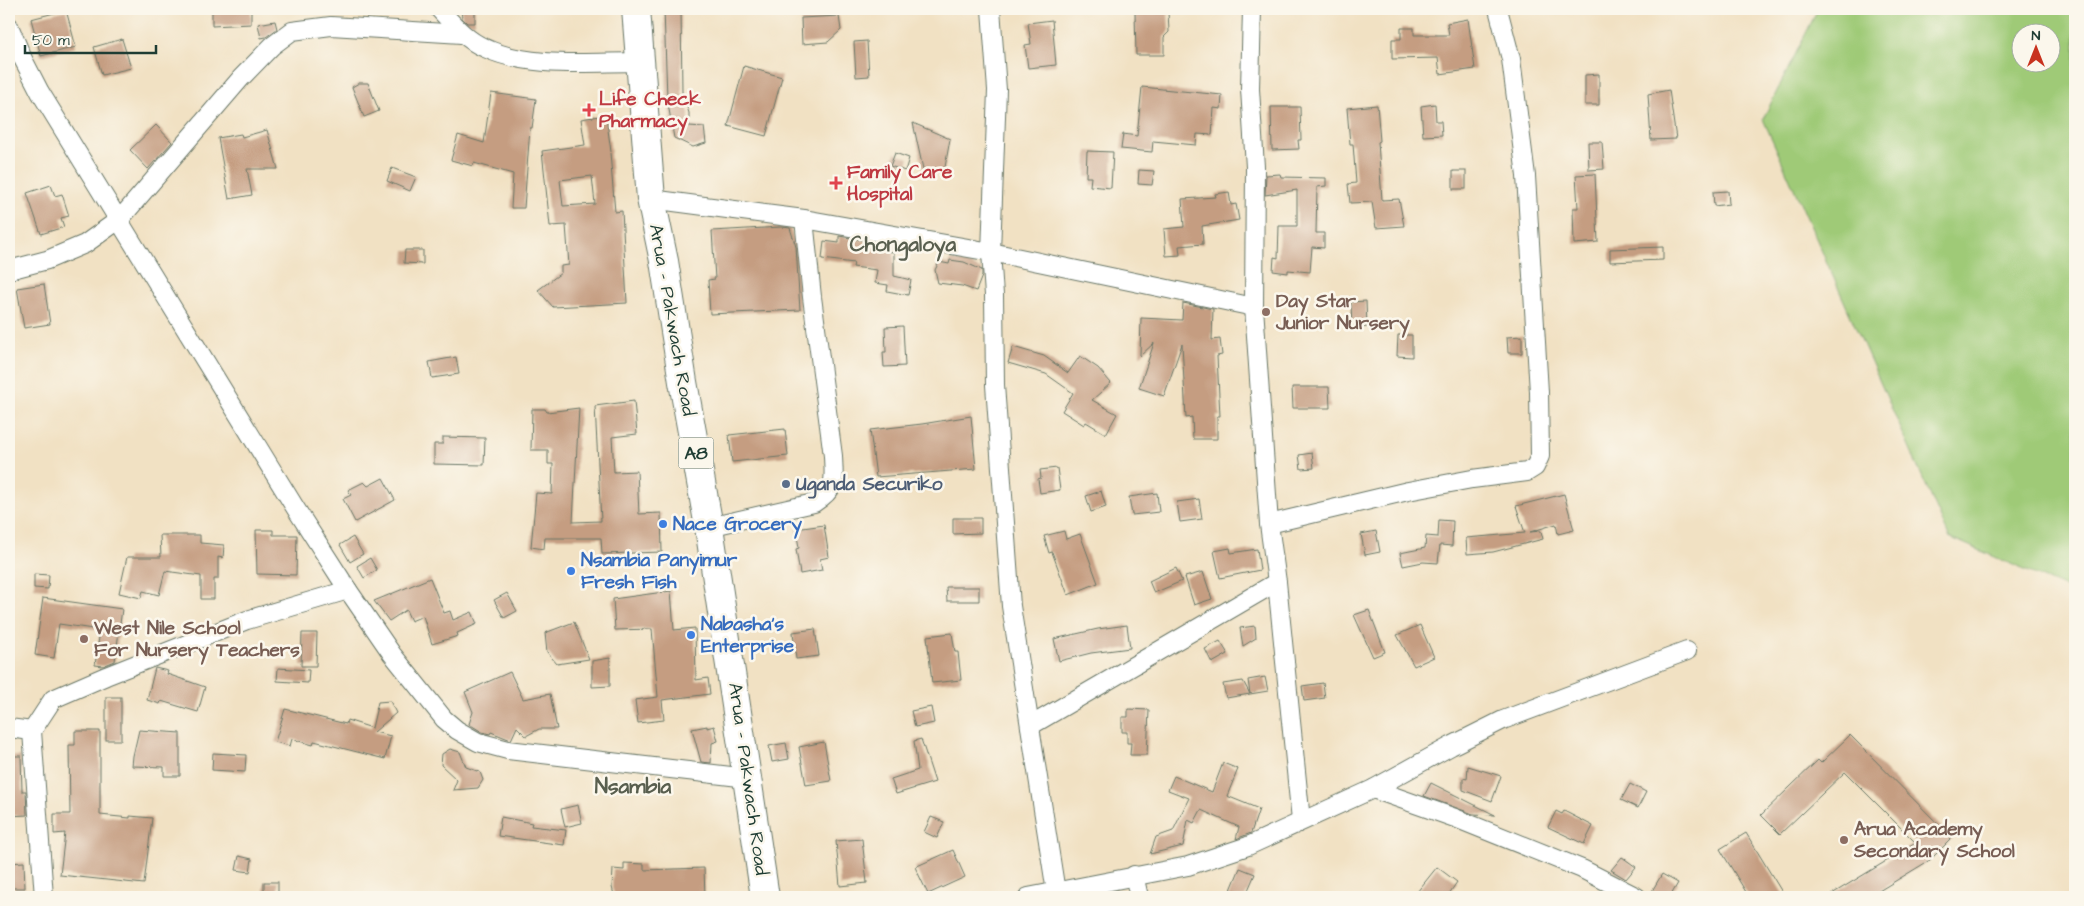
<svg xmlns="http://www.w3.org/2000/svg" width="2084" height="906" font-family="'Architects Daughter',sans-serif">
<style>
.green{fill:#9fca77;stroke:#5f8456;fill-rule:evenodd}
.building{fill:#c59d81;fill-rule:evenodd}
.lines{fill:none;stroke-linecap:round;stroke-linejoin:round}
.minor-casing{stroke:#687666;stroke-width:20}
.primary-casing{stroke:#687666;stroke-width:30}
.minor{stroke:#fff;stroke-width:18}
.primary{stroke:#fff;stroke-width:28}
.health-dot{fill:#e0444e;stroke:#fbf7ec;stroke-width:2}
.education-dot{fill:#8d6e63;stroke:#fbf7ec;stroke-width:2}
.service-dot{fill:#5c6f8a;stroke:#fbf7ec;stroke-width:2}
.shop-dot{fill:#3f7fe0;stroke:#fbf7ec;stroke-width:2}
.labels{text-anchor:middle;dominant-baseline:central;stroke-width:5;stroke-linejoin:round;paint-order:stroke}
.shield{fill:#fbf7ec;stroke:#61756b;stroke-width:1}
.shield-label{font-size:18px;font-weight:bold;fill:#1f3d34}
.health-label{font-size:19px;font-weight:bold;fill:#be3a42;stroke:#fbf7ec;text-anchor:start}
.education-label{font-size:19px;font-weight:bold;fill:#785e54;stroke:#fbf7ec;text-anchor:start}
.street-label{font-size:19px;fill:#1f3d34;stroke:#fbf7ec}
.service-label{font-size:19px;font-weight:bold;fill:#4e5e75;stroke:#fbf7ec;text-anchor:start}
.shop-label{font-size:19px;font-weight:bold;fill:#366cbe;stroke:#fbf7ec;text-anchor:start}
.quarter-label{font-size:21px;font-weight:bold;fill:#595f4f;stroke:#fbf7ec}
</style>
<rect width="100%" height="100%" fill="#fbf7ec"/>
<filter id="ink" filterUnits="userSpaceOnUse"><feTurbulence type="fractalNoise" baseFrequency=".02" numOctaves="2"/><feDisplacementMap in="SourceGraphic" scale="10" xChannelSelector="R" yChannelSelector="G"/><feConvolveMatrix kernelMatrix="1 2 1 2 8 2 1 2 1" color-interpolation-filters="sRGB"/></filter>
<filter id="wash" filterUnits="userSpaceOnUse"><feTurbulence type="fractalNoise" baseFrequency=".0096" numOctaves="4" result="noise"/><feDisplacementMap in="SourceGraphic" scale="20" xChannelSelector="R" yChannelSelector="G"/><feGaussianBlur stdDeviation="1.12" result="paint"/><feColorMatrix in="noise" values="0 0 0 0 0 0 0 0 0 0 0 0 0 0 0 0 0 1.4 0 .05"/><feComposite in="paint" operator="in"/></filter>
<g filter="url(#wash)">
<rect width="100%" height="100%" fill="#f1e1c3"/>
<path class="green" d="M1818,9H2075V592L1949,537L1763,119ZM2022,32H2052V62H2022Z"/>
<g id="blocks">
<g class="building">
<polygon points="212,9 251,9 251,24 212,26"/>
<polygon points="461,9 475,9 475,23 467,23 462,18"/>
<polygon points="664,9 681,9 682,92 689,113 689,126 704,127 706,143 693,147 674,138 667,98"/>
<polygon points="66,10 76,47 41,56 31,19"/>
<polygon points="1168,11 1169,32 1164,37 1164,55 1136,55 1135,12"/>
<polygon points="839,16 841,30 828,42 802,44 801,18"/>
<polygon points="1468,19 1475,69 1440,74 1438,58 1392,59 1392,39 1401,39 1401,28 1414,28 1414,35 1449,35 1447,23"/>
<polygon points="1052,20 1056,65 1028,68 1025,45 1031,44 1028,23"/>
<polygon points="275,21 277,29 266,37 261,38 258,24"/>
<polygon points="122,39 131,68 102,75 94,47"/>
<polygon points="867,41 869,76 856,77 854,42"/>
<polygon points="744,66 782,77 766,136 728,126"/>
<polygon points="1599,74 1599,105 1585,105 1585,75"/>
<polygon points="359,83 368,83 379,111 364,117 352,87"/>
<polygon points="1142,87 1222,95 1221,109 1214,108 1212,135 1197,134 1196,145 1153,141 1152,152 1121,149 1123,134 1137,136"/>
<polygon points="1669,90 1676,139 1651,140 1648,94"/>
<polygon points="491,93 536,99 532,128 530,128 524,208 511,208 513,174 474,163 473,166 451,160 458,135 484,143"/>
<polygon points="1435,104 1436,121 1441,121 1442,135 1423,136 1421,106"/>
<polygon points="1377,105 1380,141 1378,142 1382,200 1399,199 1404,226 1376,228 1372,202 1350,203 1348,184 1356,183 1353,144 1350,144 1347,108"/>
<polygon points="1271,107 1300,107 1301,140 1298,140 1299,149 1272,150"/>
<path d="M606,115L611,152L610,153L615,212L622,211L627,303L553,307L538,290L561,273V266L569,265L566,225L550,226L542,151L585,145L581,119ZM592,176L595,204L563,206L560,180Z"/>
<polygon points="913,123 950,139 944,173 923,169"/>
<polygon points="156,125 172,142 148,169 130,150"/>
<polygon points="267,130 278,169 247,169 252,195 229,199 218,138 241,134 242,137"/>
<polygon points="1588,142 1602,142 1604,169 1589,170"/>
<polygon points="1087,151 1113,152 1111,188 1090,186 1091,177 1086,177"/>
<polygon points="895,153 909,158 905,171 890,166"/>
<polygon points="392,168 416,177 410,191 387,181"/>
<polygon points="1139,170 1154,171 1152,185 1138,184"/>
<rect x="1453" y="171" width="13" height="18"/>
<polygon points="1280,174 1281,177 1326,178 1326,186 1317,187 1316,233 1324,233 1324,248 1312,247 1310,272 1288,270 1288,273 1273,271 1274,257 1278,258 1279,226 1297,226 1297,190 1265,195 1266,175"/>
<polygon points="1595,174 1598,242 1574,244 1573,208 1578,208 1576,175"/>
<polygon points="51,185 55,196 62,194 69,216 61,218 64,227 41,234 27,193"/>
<polygon points="1728,191 1729,204 1714,206 1713,192"/>
<polygon points="1229,192 1231,205 1236,204 1239,220 1202,226 1203,244 1179,246 1180,255 1166,256 1164,229 1184,227 1182,199 1216,197 1215,194"/>
<polygon points="782,227 790,228 796,247 800,310 710,314 708,280 715,279 712,231"/>
<polygon points="839,236 886,244 885,251 894,252 894,276 911,280 908,295 887,291 888,285 875,283 877,270 853,267 854,263 822,259 824,241 839,243"/>
<polygon points="1663,247 1663,260 1610,262 1610,249"/>
<polygon points="405,250 423,250 423,264 404,263"/>
<polygon points="950,260 964,262 982,270 982,276 976,291 962,286 938,283 935,270 939,262 949,264"/>
<polygon points="44,284 50,324 24,328 17,288"/>
<polygon points="1366,301 1367,327 1352,328 1351,302"/>
<polygon points="1183,303 1213,309 1212,340 1220,339 1222,355 1217,356 1220,416 1217,416 1217,439 1193,439 1192,417 1186,418 1182,344 1164,396 1139,388 1154,343 1140,356 1141,318 1182,320"/>
<polygon points="903,326 905,366 884,367 883,352 886,352 885,327"/>
<polygon points="1398,335 1412,335 1412,357 1397,356"/>
<polygon points="1522,336 1522,353 1508,353 1507,337"/>
<polygon points="1013,347 1044,356 1068,373 1080,356 1098,368 1111,383 1092,400 1117,414 1106,434 1086,422 1084,425 1062,411 1073,393 1046,374 1008,363"/>
<polygon points="456,357 459,374 432,378 429,362"/>
<polygon points="1292,387 1329,387 1330,408 1293,408"/>
<polygon points="634,401 637,434 612,437 614,472 637,471 639,514 661,513 662,552 602,554 601,538 545,538 544,549 531,547 536,493 552,494 553,464 548,464 548,450 531,450 532,409 545,409 547,412 579,408 573,522 601,521 595,406"/>
<polygon points="971,416 976,469 876,477 870,430 922,424"/>
<polygon points="785,429 788,456 732,462 729,435"/>
<polygon points="443,437 485,438 484,465 434,464 434,444 443,444"/>
<polygon points="1312,453 1314,468 1301,469 1299,455"/>
<polygon points="1057,468 1060,490 1040,493 1038,479 1041,478 1040,470"/>
<polygon points="383,478 395,500 355,522 343,499 351,495 348,490 364,482 368,486"/>
<polygon points="1101,491 1106,507 1091,512 1086,496"/>
<polygon points="1157,493 1159,512 1132,515 1129,497"/>
<polygon points="1564,494 1574,530 1558,534 1556,524 1530,532 1541,531 1543,539 1493,552 1467,554 1466,538 1525,533 1516,506"/>
<polygon points="1199,499 1202,519 1180,522 1177,502"/>
<polygon points="953,518 981,518 981,533 953,534"/>
<polygon points="1439,520 1453,521 1452,546 1440,545 1438,563 1423,562 1403,566 1400,553 1425,548 1426,536 1438,537"/>
<polygon points="824,525 829,557 820,559 822,570 800,574 796,549 799,548 796,529"/>
<polygon points="256,530 273,530 273,535 297,535 296,575 257,574"/>
<polygon points="1064,531 1066,539 1080,534 1098,583 1068,595 1052,552 1049,553 1044,536"/>
<polygon points="1376,531 1380,552 1365,555 1361,534"/>
<polygon points="160,535 200,535 200,543 224,545 223,558 218,557 218,579 214,579 214,599 201,599 201,576 165,571 159,595 143,591 141,598 119,593 127,557 161,557"/>
<polygon points="353,537 363,554 350,562 340,545"/>
<polygon points="1230,548 1231,553 1257,549 1260,570 1220,578 1214,551"/>
<polygon points="370,558 377,570 364,578 357,566"/>
<polygon points="1176,568 1182,581 1154,593 1149,581"/>
<polygon points="1203,572 1212,599 1194,605 1185,577"/>
<polygon points="34,574 49,575 48,589 34,588"/>
<polygon points="430,578 444,613 450,611 453,620 472,612 477,624 457,633 458,636 432,644 423,616 411,621 406,610 389,621 374,601"/>
<polygon points="946,587 979,587 979,601 947,601"/>
<polygon points="671,591 674,630 695,628 696,680 708,678 710,694 662,700 664,720 638,723 635,700 658,697 652,629 615,630 613,599"/>
<polygon points="507,593 517,611 504,618 494,600"/>
<polygon points="43,598 122,609 115,661 103,666 95,665 100,630 59,624 54,658 35,655"/>
<polygon points="1369,610 1385,652 1373,657 1354,615"/>
<polygon points="574,622 589,659 557,664 547,652 545,633"/>
<polygon points="1127,625 1130,648 1091,653 1059,661 1054,639 1098,629"/>
<polygon points="1420,625 1434,657 1414,666 1397,635"/>
<polygon points="1255,626 1256,638 1243,646 1240,628"/>
<polygon points="815,629 819,656 796,659 793,632"/>
<polygon points="302,633 317,633 316,666 301,666"/>
<polygon points="952,633 955,652 958,652 961,680 932,683 927,636"/>
<polygon points="1220,641 1228,654 1212,663 1205,649"/>
<polygon points="610,658 610,686 592,687 592,661"/>
<polygon points="155,668 168,671 167,674 205,687 198,712 161,701 160,704 147,700"/>
<polygon points="278,668 309,670 308,683 277,681"/>
<polygon points="510,672 523,699 550,694 557,729 539,729 526,736 517,727 511,740 491,732 490,734 482,732 469,724 473,712 465,692"/>
<polygon points="1265,677 1268,691 1250,694 1248,680"/>
<polygon points="1243,681 1250,694 1226,698 1223,684"/>
<polygon points="1323,683 1325,698 1304,701 1302,686"/>
<rect x="106" y="697" width="15" height="43"/>
<polygon points="390,701 396,713 374,732 391,736 385,759 314,741 313,745 292,739 290,746 275,742 285,709 346,724 347,720 372,728 378,702"/>
<polygon points="931,707 934,723 915,727 911,711"/>
<polygon points="1128,709 1149,710 1147,755 1130,755 1131,743 1127,743 1127,732 1122,732 1122,717 1128,717"/>
<polygon points="707,726 707,728 714,726 718,741 712,743 711,763 701,762 692,729"/>
<polygon points="139,730 180,733 180,776 164,776 164,767 132,766 133,756"/>
<polygon points="75,731 100,731 100,815 130,818 130,816 152,818 144,884 60,875 65,833 54,834 54,814 70,814 69,745 75,745"/>
<polygon points="1850,735 1952,838 1930,860 1869,897 1827,897 1916,843 1845,772 1780,834 1761,815 1818,760 1821,763"/>
<polygon points="921,739 935,782 896,794 891,779 918,770 914,741"/>
<polygon points="824,742 831,781 806,785 799,747"/>
<polygon points="786,743 789,759 772,762 769,746"/>
<polygon points="450,749 460,752 466,767 480,772 483,780 478,788 453,790 457,780 441,765 442,754"/>
<polygon points="213,753 246,755 245,772 212,770"/>
<polygon points="9,756 21,756 22,791 26,791 27,815 9,816"/>
<polygon points="1223,763 1238,769 1227,796 1259,809 1251,833 1236,839 1239,827 1201,810 1194,823 1188,820 1183,846 1150,854 1156,837 1173,831 1189,798 1168,790 1174,776 1212,792"/>
<polygon points="1468,766 1501,776 1492,801 1463,790 1463,778 1467,779"/>
<polygon points="1431,783 1495,815 1473,814 1424,796"/>
<polygon points="1630,784 1646,792 1638,808 1621,800"/>
<polygon points="578,805 582,823 565,827 561,809"/>
<polygon points="1556,811 1562,814 1564,811 1593,826 1584,844 1548,827"/>
<polygon points="501,817 532,823 531,826 566,830 564,845 498,836"/>
<polygon points="931,817 944,822 937,838 924,832"/>
<polygon points="1746,833 1785,897 1749,897 1720,849"/>
<polygon points="862,839 867,883 840,886 836,841"/>
<polygon points="953,850 965,877 928,894 915,867"/>
<polygon points="239,856 252,859 250,872 236,870"/>
<polygon points="1622,857 1636,867 1626,879 1611,870"/>
<polygon points="24,862 25,888 9,888 9,863"/>
<polygon points="624,863 644,864 644,870 704,868 705,897 614,895 612,887 613,869 624,870"/>
<polygon points="1437,867 1457,882 1447,897 1413,897"/>
<polygon points="1240,868 1255,874 1245,897 1228,897"/>
<polygon points="1662,874 1678,883 1670,897 1663,897 1652,891"/>
<rect x="264" y="882" width="14" height="13"/>
</g>
</g>
</g>
<g filter="url(#ink)">
<use href="#blocks" fill-opacity="0" stroke="#687666" stroke-width="1"/>
<g class="lines">
<g class="minor-casing">
<g id="minor">
<path d="M439,9C452,23 466,40 485,48C530,69 590,62 639,62"/>
<polyline points="991,9 997,90 991,252 994,295 995,385 1011,606 1056,892"/>
<polyline points="1252,9 1250,89 1255,167 1254,307 1269,524 1277,582 1301,821"/>
<polyline points="9,26 23,59 40,92 296,509 348,590 392,654 444,719 457,730 478,742 508,750 748,778"/>
<polyline points="651,199 804,219 991,252 1254,307"/>
<polyline points="9,270 47,260 85,244 120,219 241,78 272,46 292,31 331,26 462,34"/>
<polyline points="1269,524 1408,491 1472,479 1527,472 1535,467 1540,456 1539,392 1526,176 1511,59 1498,9"/>
<path d="M709,527L814,503C837,488 834,482 833,456L812,297L804,219"/>
<polyline points="1030,726 1277,582"/>
<polyline points="9,728 32,731"/>
<polyline points="1373,789 1455,818 1582,869 1637,897"/>
<polyline points="1134,875 1139,897"/>
<polyline points="44,897 32,731 53,699 106,676 247,620 348,590"/>
<polyline points="1028,897 1188,866 1248,846 1373,789 1451,746 1503,720 1687,651"/>
</g>
</g>
<g class="primary-casing">
<polyline id="primary" points="636,9 651,199 664,261 683,382 709,527 765,897"/>
</g>
<use href="#minor" class="minor"/>
<use href="#primary" class="primary"/>
</g>
</g>
<g class="health-dot">
<path d="M586.5 102.5h5v5h5v5h-5v5h-5v-5h-5v-5h5z"/>
<path d="M833.5 175.5h5v5h5v5h-5v5h-5v-5h-5v-5h5z"/>
</g>
<g class="education-dot">
<circle cx="1266" cy="312" r="5"/>
<circle cx="84" cy="639" r="5"/>
<circle cx="1844" cy="840" r="5"/>
</g>
<circle class="service-dot" cx="786" cy="484" r="5"/>
<g class="shop-dot">
<circle cx="663" cy="524" r="5"/>
<circle cx="571" cy="571" r="5"/>
<circle cx="691" cy="635" r="5"/>
</g>
<g class="labels">
<rect class="shield" x="678.5" y="437.5" width="35" height="31" rx="4"/>
<g class="shield-label">
<text x="696" y="453">A8</text>
</g>
<g class="health-label">
<text x="599" y="99">Life Check<tspan x="599" dy="22">Pharmacy</tspan></text>
<text x="847" y="172">Family Care<tspan x="847" dy="22">Hospital</tspan></text>
</g>
<g class="education-label">
<text x="1276" y="301">Day Star<tspan x="1276" dy="22">Junior Nursery</tspan></text>
<text x="94" y="628">West Nile School<tspan x="94" dy="22">For Nursery Teachers</tspan></text>
<text x="1854" y="829">Arua Academy<tspan x="1854" dy="22">Secondary School</tspan></text>
</g>
<g class="street-label">
<text transform="translate(672 320) rotate(80)">Arua - Pakwach Road</text>
<text transform="translate(748 779) rotate(82)">Arua - Pakwach Road</text>
</g>
<g class="service-label">
<text x="796" y="484">Uganda Securiko</text>
</g>
<g class="shop-label">
<text x="673" y="524">Nace Grocery</text>
<text x="581" y="560">Nsambia Panyimur<tspan x="581" dy="22">Fresh Fish</tspan></text>
<text x="701" y="624">Nabasha's<tspan x="701" dy="22">Enterprise</tspan></text>
</g>
<g class="quarter-label">
<text x="903" y="244">Chongaloya</text>
<text x="633" y="786">Nsambia</text>
</g>
</g>
<rect width="2084" height="906" fill="none" stroke="#fbf7ec" stroke-width="30"/>
<g transform="translate(2036 48)"><circle r="24" fill="#fbf7ec" stroke="#a3ada2"/>
<path d="M0-4L9 19L0 12L-9 19Z" fill="#c8321e"/>
<text y="-8" font-size="14" font-weight="bold" text-anchor="middle" fill="#1f3d34">N</text>
</g>
<path d="M25 45v8h131v-8" fill="none" stroke="#1f3d34" stroke-width="2.5"/>
<text x="32" y="45" font-size="15" fill="#1f3d34" stroke="#fbf7ec" stroke-width="4" paint-order="stroke">50 m</text>
</svg>
